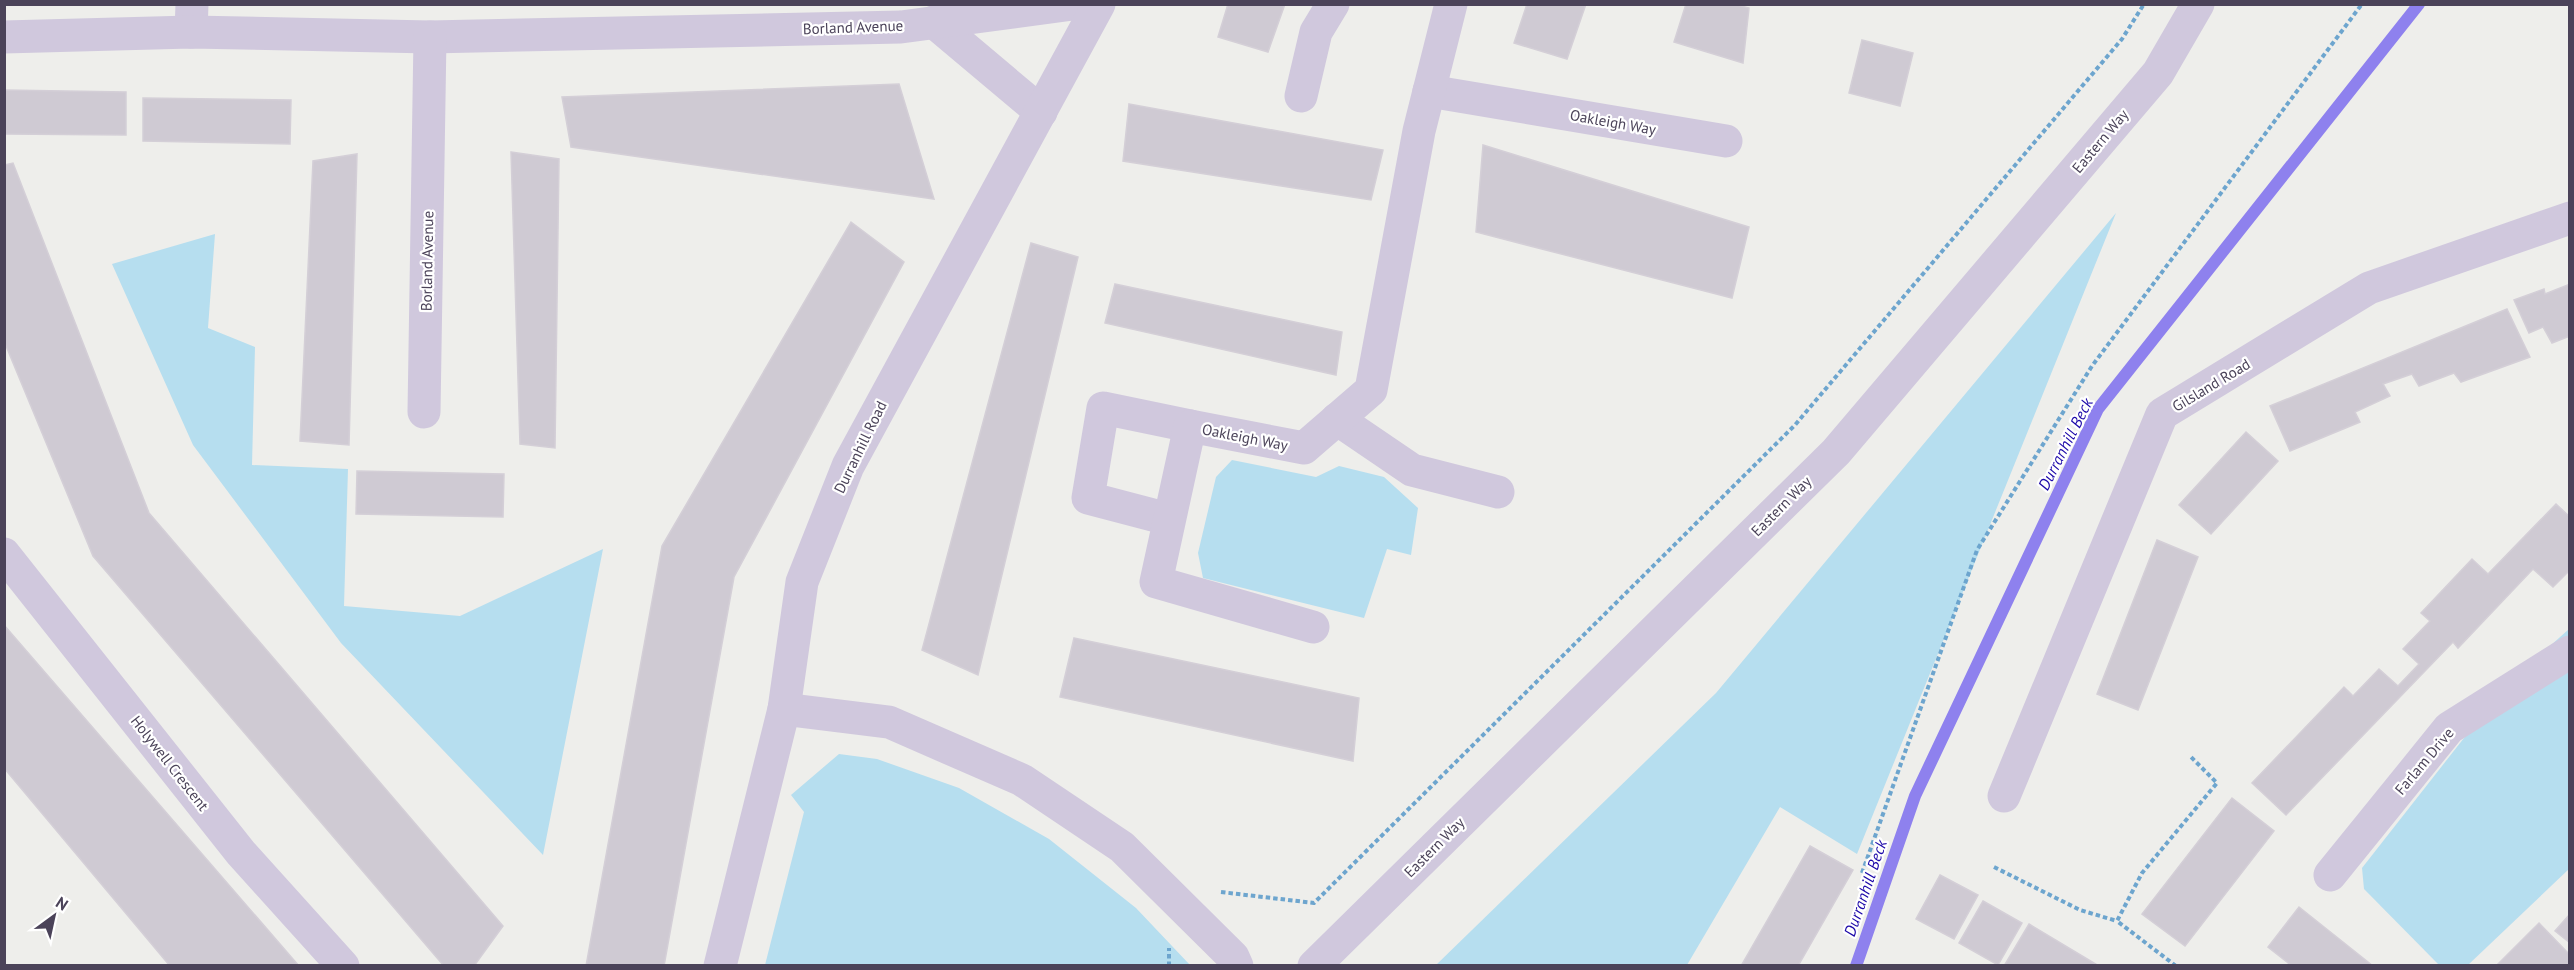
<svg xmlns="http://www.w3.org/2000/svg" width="2574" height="970" font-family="'PT Sans',sans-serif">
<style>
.green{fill:#b6deef}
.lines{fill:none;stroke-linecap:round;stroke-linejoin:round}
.stream{stroke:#8e81ee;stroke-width:12}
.building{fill:#cfcad3;stroke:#d4cfd7;stroke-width:1.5}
.path{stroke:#6da5ce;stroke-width:4;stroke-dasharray:4.5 3;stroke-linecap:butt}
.minor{stroke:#d0c8dd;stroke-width:33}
.labels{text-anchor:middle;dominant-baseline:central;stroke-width:4.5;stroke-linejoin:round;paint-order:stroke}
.street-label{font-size:15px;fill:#4b4359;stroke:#fff}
.water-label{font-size:16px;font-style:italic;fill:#1b07a8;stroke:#fff}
</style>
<rect width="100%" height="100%" fill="#eeeeeb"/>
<g class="green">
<polygon points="2116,213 1857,854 1780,807 1687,965 1436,965 1716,693"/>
<polygon points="215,234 208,328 255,347 252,465 348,469 344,606 460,616 603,549 543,855 341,643 193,445 112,264"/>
<polygon points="1232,460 1316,477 1339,466 1384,477 1418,508 1411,555 1387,549 1364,618 1203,578 1198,553 1216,477"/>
<polygon points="2569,629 2569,869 2468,965 2440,966 2364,889 2362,868 2504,687"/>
<polygon points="839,754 877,759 959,788 1049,839 1136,908 1190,965 765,965 804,812 791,795"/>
</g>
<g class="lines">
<polyline class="stream" points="1856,966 1915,796 2098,409 2419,4"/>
</g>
<g class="building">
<polygon points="1228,4 1285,4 1268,52 1218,37"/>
<polygon points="1527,4 1586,4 1567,59 1514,43"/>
<polygon points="1686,4 1734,4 1749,8 1743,63 1674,42"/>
<polygon points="1862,40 1913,53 1900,106 1849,93"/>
<polygon points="899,84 934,199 571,147 562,97"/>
<polygon points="4,90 126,92 126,135 4,134"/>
<polygon points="143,98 291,100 290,144 143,141"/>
<polygon points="1129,104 1383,150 1371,200 1123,161"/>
<polygon points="1483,145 1749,227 1732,298 1476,232"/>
<polygon points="511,152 559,159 555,448 520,444"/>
<polygon points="357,154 349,445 300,441 313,161"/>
<polygon points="13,163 149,513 503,926 474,966 444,966 93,556 4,341 4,165"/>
<polygon points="851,222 904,262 734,577 664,966 586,966 662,546"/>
<polygon points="1031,243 1078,257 978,675 922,650"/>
<polygon points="1115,284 1342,332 1336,375 1105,323"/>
<polygon points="2570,284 2570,336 2552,343 2543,327 2529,333 2514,300 2544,289 2545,294"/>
<polygon points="2507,309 2530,357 2461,382 2454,373 2419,386 2412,374 2383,384 2390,396 2355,412 2360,422 2290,451 2270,406"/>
<polygon points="2246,432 2278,461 2211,534 2179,505"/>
<polygon points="357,471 504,474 503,517 356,514"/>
<polygon points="2556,504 2570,517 2570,570 2553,587 2533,569 2458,648 2453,642 2286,815 2252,783 2344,687 2353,696 2379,669 2398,686 2419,664 2403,649 2430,621 2421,613 2472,559 2488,574"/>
<polygon points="2157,540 2198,557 2138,710 2097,694"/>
<polygon points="4,625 299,966 170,966 4,768"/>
<polygon points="1074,638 1359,698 1353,761 1060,697"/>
<polygon points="2232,798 2274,831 2185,946 2142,914"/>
<polygon points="1810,846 1853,870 1798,966 1741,966"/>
<polygon points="1940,875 1978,895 1954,939 1916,919"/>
<polygon points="1983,901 2022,923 1998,965 1959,943"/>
<polygon points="2299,907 2373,966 2292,966 2268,947"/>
<polygon points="2570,914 2570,943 2555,931"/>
<polygon points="2539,923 2570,955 2570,966 2496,966"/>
<polygon points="2029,924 2099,966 2004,966"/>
</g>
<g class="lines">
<g class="path">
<polyline points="1994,867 2080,910 2117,921"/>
<polyline points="1862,873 1977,550 2092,366 2362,4"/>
<polyline points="1221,892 1314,903 1795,425 2122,39 2144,4"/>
<polyline points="1169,966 1169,948"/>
<polyline points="2176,966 2117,921 2142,873 2217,783 2191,757"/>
</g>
<g class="minor">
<polyline points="934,22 1041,112"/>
<polyline points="191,32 192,4"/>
<polyline points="4,37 191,32 430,37 901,27 1073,4"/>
<polyline points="1429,91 1726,141"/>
<polyline points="1301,96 1316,32 1333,4"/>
<polyline points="424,412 430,37"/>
<polyline points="1337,419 1412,470 1498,492"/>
<polyline points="1168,519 1088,498 1103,408 1190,426"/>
<polyline points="4,554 241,853 343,966"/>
<polyline points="1313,627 1156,582 1190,426 1304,448 1371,390 1419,131 1451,4"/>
<polyline points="784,709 889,722 1022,780 1122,847 1233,957 1237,966"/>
<polyline points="2004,796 2162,414 2369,288 2570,218"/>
<polyline points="2330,875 2449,728 2570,652"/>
<polyline points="720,966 784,709 802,582 848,466 1099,4"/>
<polyline points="1314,966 1836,452 2158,73 2198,4"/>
</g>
</g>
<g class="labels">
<g class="street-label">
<text transform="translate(853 27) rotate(-2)">Borland Avenue</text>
<text transform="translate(1613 122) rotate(10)">Oakleigh Way</text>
<text transform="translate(2100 141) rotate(-50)">Eastern Way</text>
<text transform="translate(427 261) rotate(-89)">Borland Avenue</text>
<text transform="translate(2211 385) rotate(-31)">Gilsland Road</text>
<text transform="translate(1245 437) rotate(11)">Oakleigh Way</text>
<text transform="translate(860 447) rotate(-64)">Durranhill Road</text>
<text transform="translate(1781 506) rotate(-45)">Eastern Way</text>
<text transform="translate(2424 761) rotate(-50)">Farlam Drive</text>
<text transform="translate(170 763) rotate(52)">Holywell Crescent</text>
<text transform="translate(1434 847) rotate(-45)">Eastern Way</text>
</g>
<g class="water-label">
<text transform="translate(2065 444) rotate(-63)">Durranhill Beck</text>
<text transform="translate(1865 888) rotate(-71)">Durranhill Beck</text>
</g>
</g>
<rect width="2574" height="970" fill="none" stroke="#4b4359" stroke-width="12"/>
<g transform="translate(54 916) rotate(33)" stroke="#ffffff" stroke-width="4.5" paint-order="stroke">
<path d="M0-4.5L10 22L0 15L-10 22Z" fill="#4b4359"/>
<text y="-9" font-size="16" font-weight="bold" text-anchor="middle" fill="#4b4359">N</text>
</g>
</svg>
